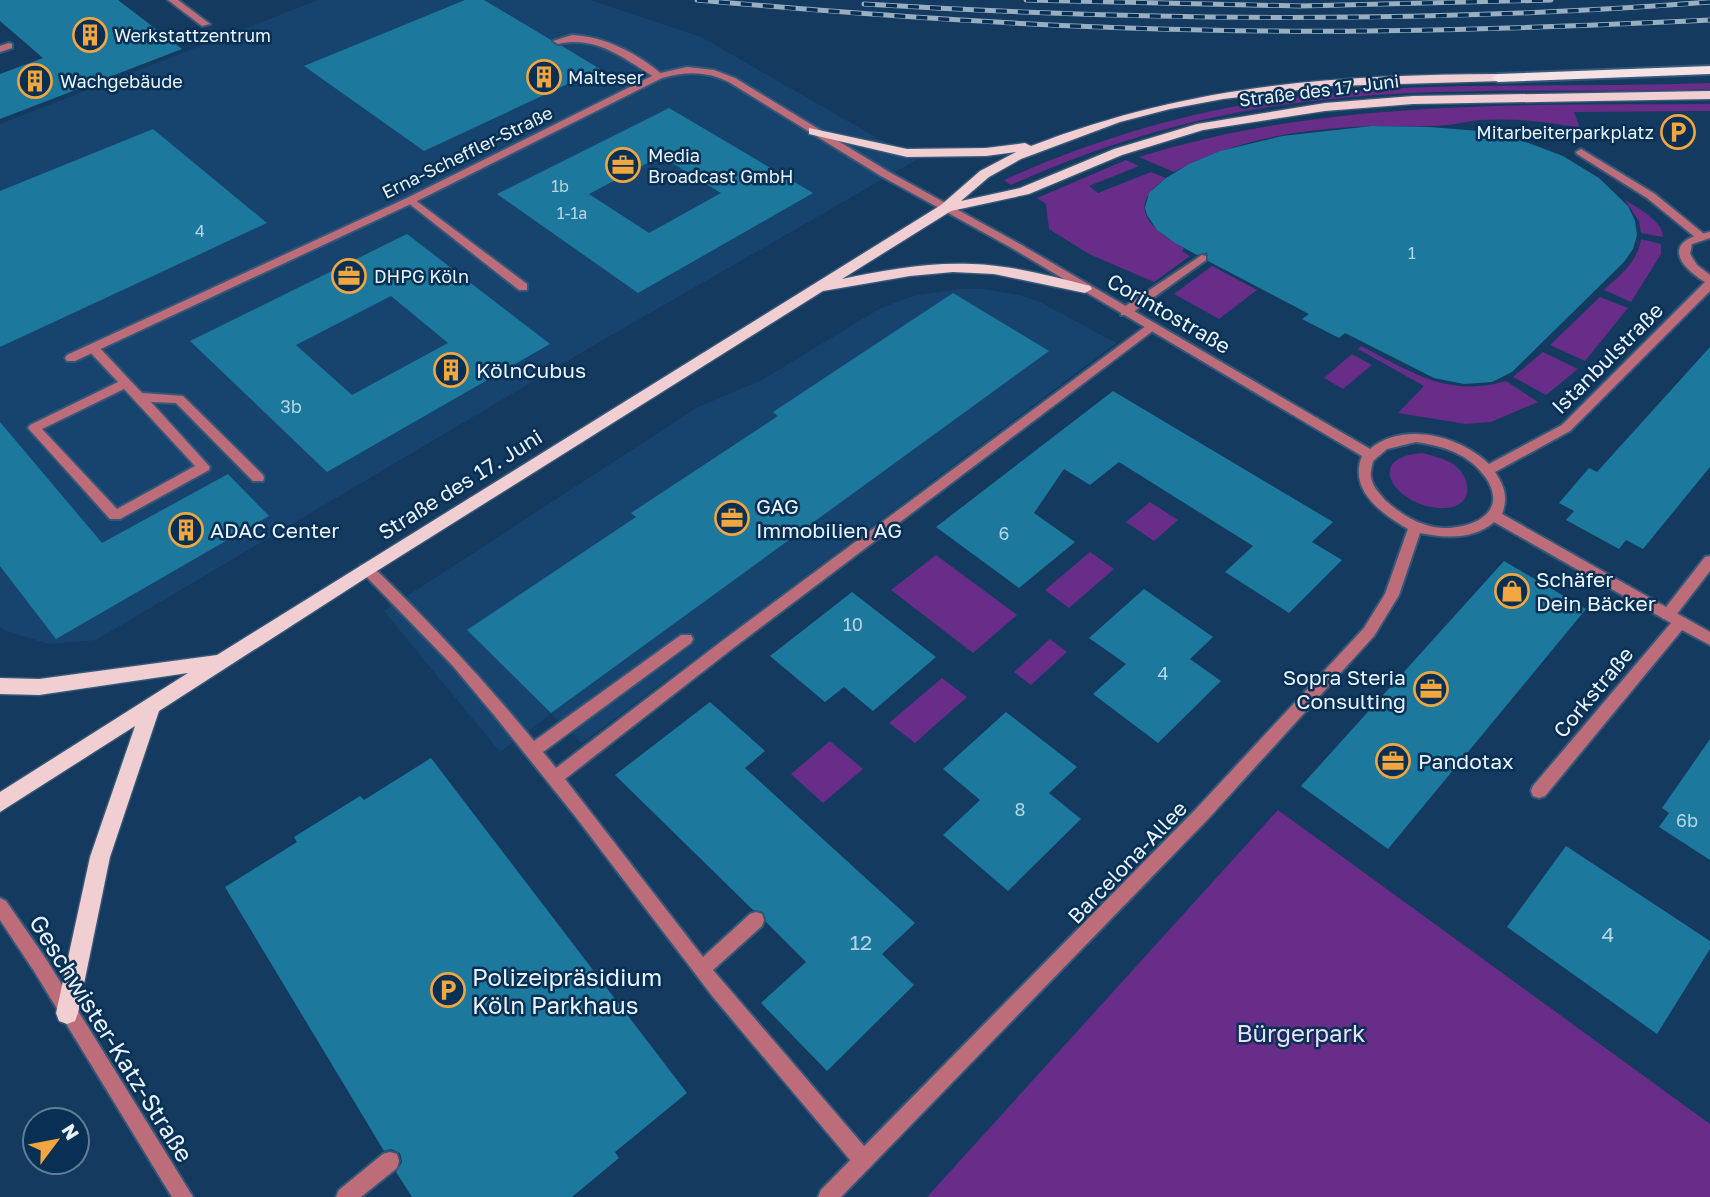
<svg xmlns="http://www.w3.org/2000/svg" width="1710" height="1197" font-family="'Golos Text',sans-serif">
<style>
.built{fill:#17446e}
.green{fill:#672d89}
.building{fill:#1c789d;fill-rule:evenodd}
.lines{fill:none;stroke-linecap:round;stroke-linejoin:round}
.service-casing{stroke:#365878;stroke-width:4}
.minor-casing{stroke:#365878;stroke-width:4}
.primary-casing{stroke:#365878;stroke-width:3}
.trunk-casing{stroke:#365878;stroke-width:4}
.service{fill:#bd6d7a;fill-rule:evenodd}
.minor{fill:#bd6d7a;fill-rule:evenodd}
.primary{fill:#f0ced2;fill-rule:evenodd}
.trunk{fill:#f4e2e4;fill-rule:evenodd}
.rail-casing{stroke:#9aaec2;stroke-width:5}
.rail{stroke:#073054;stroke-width:3.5;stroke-dasharray:11;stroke-linecap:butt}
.labels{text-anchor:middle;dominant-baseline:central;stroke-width:5;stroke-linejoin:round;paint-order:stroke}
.far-number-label{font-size:16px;fill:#b6d4e4}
.far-poi-label{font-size:18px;fill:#eaf3fc;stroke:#073054;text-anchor:start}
.far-street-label{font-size:18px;fill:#eaf3fc;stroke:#073054}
.number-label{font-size:18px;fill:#b6d4e4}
.street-label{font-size:21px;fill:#eaf3fc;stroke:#073054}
.poi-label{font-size:21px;fill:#eaf3fc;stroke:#073054;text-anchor:start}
.near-number-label{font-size:21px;fill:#b6d4e4}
.near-poi-label{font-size:24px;fill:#eaf3fc;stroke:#073054;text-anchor:start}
.near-park-label{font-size:24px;fill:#ecddf8;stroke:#073054}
.near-street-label{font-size:24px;fill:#eaf3fc;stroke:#073054}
</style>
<rect width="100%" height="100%" fill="#143a5f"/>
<g class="built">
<polygon points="318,0 591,0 701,37 916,160 596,344 96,640 49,644 6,631 0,627 0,124"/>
<polygon points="959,289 984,289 1020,295 1040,302 1116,343 582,743 551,714 500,752 384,611 698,407 762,380 879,309 913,296"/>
</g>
<g class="green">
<path d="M1710,83V89C1581,94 1451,85 1322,100C1214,111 1110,140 1011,185L1004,180C1104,135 1208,106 1316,94C1447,81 1579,88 1710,83Z"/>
<path d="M1710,104V111L1574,112L1580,128C1547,121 1514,118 1480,120C1464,122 1448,126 1433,126C1413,127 1393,126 1374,126C1306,128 1234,139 1174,172L1139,157C1323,99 1519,105 1710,104Z"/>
<path d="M1126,160L1139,166L1089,186L1098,193L1151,172L1166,178C1160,183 1153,188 1149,194C1132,218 1167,239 1184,248L1182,251L1190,256L1154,282L1089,254L1049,229L1046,204L1037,198Z"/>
<path d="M1625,200C1638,208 1663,221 1663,237L1641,233L1639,221Z"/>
<path d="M1641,239L1661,244V254L1631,302L1604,290C1620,275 1638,262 1641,239Z"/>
<polygon points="1212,266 1257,290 1219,319 1174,294"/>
<polygon points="1600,297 1628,308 1585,361 1550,345"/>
<path d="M1361,346C1411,372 1448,398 1506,381L1538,402L1491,422L1466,424L1398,413L1424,386L1358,349Z"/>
<polygon points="1543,352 1578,369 1546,395 1513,377"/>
<polygon points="1352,354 1372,365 1343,389 1324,378"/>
<path d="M1422,453C1433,456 1444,458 1453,464C1473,478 1474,507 1445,508C1400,510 1359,458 1422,453Z"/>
<polygon points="1150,502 1178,520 1154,541 1126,522"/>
<polygon points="1090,552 1114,569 1069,608 1045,590"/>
<polygon points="936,555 1017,615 973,653 891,590"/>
<polygon points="1050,639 1067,652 1031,685 1014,672"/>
<polygon points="942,678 967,697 915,743 889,723"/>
<polygon points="830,741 863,769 823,803 791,774"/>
<polygon points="1278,810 1710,1124 1710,1197 927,1197"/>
</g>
<g class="building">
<polygon points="0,0 118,0 182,49 0,119 0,74 43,58 0,21"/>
<polygon points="465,0 484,0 551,40 557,46 562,46 600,69 424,151 304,66"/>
<path d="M669,108L813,193L638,293L497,194ZM661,156L721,193L649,233L589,194Z"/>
<polygon points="1372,126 1430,127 1479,131 1518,139 1563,156 1599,178 1628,206 1635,221 1637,235 1633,249 1624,262 1512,372 1492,382 1464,384 1434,378 1345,333 1339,338 1302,319 1309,314 1208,261 1207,253 1197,255 1175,243 1157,230 1147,215 1145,208 1149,193 1166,178 1189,164 1220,151 1282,136"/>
<polygon points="153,129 267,223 0,347 0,191"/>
<path d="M407,234L550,344L327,472L190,341ZM391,296L448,343L352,395L296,345Z"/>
<polygon points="953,293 1049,351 551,713 467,630 636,517 631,513 778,416 773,412"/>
<polygon points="1710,347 1710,467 1643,549 1626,540 1619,549 1566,520 1574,511 1559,503 1589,468 1597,472"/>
<polygon points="1113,391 1333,522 1312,542 1342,560 1289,613 1225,572 1253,546 1119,462 1090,485 1064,469 1034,513 1075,542 1019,588 936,527"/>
<polygon points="0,422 102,543 228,474 269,516 56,639 0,566"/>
<polygon points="1504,561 1586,609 1388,849 1301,786"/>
<polygon points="1144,589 1213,637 1190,659 1221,681 1158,743 1093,694 1126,664 1089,638"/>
<polygon points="852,592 936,657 873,711 844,687 825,702 770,656"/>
<polygon points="710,702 765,751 745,768 915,923 882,954 914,985 827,1071 761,1003 806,962 766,922 763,912 753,910 615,775"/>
<polygon points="1006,712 1077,767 1049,793 1081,819 1008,891 943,835 980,800 943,769"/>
<polygon points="1710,739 1710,860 1659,827 1669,813 1662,808"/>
<polygon points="431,758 687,1093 615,1152 619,1158 572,1197 412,1197 396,1172 402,1162 400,1153 391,1149 384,1151 225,887 297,842 294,837 360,796 364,800"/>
<polygon points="1566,846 1710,941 1710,949 1657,1034 1507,927"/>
</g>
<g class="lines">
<g class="service-casing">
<g id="service">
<polygon points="168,0 178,0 210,24 202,26"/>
<path d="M572,35C604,36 639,54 664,76L656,78C624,59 597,35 558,44L553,41Z"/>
<polygon points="9,43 12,44 12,48 0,52 0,46"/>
<polygon points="1581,149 1655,194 1704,234 1704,238 1696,238 1647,198 1577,154 1576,152"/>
<polygon points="411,197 527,284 527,290 519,290 407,202 406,200"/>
<polygon points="1202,255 1206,256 1206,260 1129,315 1121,315 1121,309"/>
<path d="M1150,323L1154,324V330L732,649L565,779L703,957L750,914L756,912L762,914L764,920L762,926L713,970L870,1153L872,1160L870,1167L863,1169L856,1167L713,997L575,816L494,715L452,665L359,569L361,565H371C429,621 483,679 534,741L681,635H691L693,639L691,643L543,752L556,768L722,641Z"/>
<path d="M93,344L97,345L142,393L183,396L263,475L264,478L263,481H253L176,403L151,402L210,467L209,470L120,519H110L28,428L30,425L118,382L89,351L87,348ZM124,389L195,466L117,509L42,429Z"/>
<polygon points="1710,556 1710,571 1673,619 1663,619 1661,615 1663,611 1705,557"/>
<polygon points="390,1152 397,1154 399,1161 397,1168 361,1197 336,1197 339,1190 383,1154"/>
</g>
</g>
<g class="minor-casing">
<g id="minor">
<path d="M687,67L714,70L735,78L889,172L1018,243L1370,449C1404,421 1460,436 1489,464L1562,425L1705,282C1673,262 1666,240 1710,232V238L1692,244L1690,254L1697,265L1710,275V291L1570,431L1495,472C1505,487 1508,498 1502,514L1710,632V645L1682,630L1545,796L1539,798L1533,796L1531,791L1533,786L1671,623L1494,522C1474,540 1444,538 1420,533L1399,595L1374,636L1208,819L841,1197H818L821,1190L1196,809L1364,628L1385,594L1408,529C1382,514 1348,490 1362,456L1010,247L881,176L729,82C706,71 686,71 662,78L415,202L75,361H67L65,358L67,355L407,198L656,74ZM1416,442C1444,446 1469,454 1486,478C1509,513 1472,529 1442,528C1421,527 1400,514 1385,500C1380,494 1372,486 1371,477C1370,473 1372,466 1373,461L1387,449Z"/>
<polygon points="0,898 6,901 46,959 193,1197 172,1197 34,971 0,920"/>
</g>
</g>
<g class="primary-casing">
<path id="primary" d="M1498,74L1502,75V81L1332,86L1223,99L1170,109L1120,122L1021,159L989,177L961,201L1020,188L1114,149L1197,124L1325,103L1413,96L1710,91V99L1413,104L1325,111L1203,130L1122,155L1029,194L951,211L842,279C884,270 928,262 972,264C1011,265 1052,276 1090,286L1092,289L1085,293L994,274L953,272L910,276L823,291L372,574L159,711L110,857L78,1013L75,1021L67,1024L59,1021L56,1013L90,857L135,726L0,812V792L188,673L39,695L0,694V678L39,679L217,655L941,205L980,171L1016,152L986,156L907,157L809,134V128L907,149L986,148L1025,143L1031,146C1190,85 1329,75 1498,74Z"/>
</g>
<g class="trunk-casing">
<polygon id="trunk" points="1710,66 1710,74 1498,82 1491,78 1498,74"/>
</g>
<use href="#service" class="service"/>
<use href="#minor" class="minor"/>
<use href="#primary" class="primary"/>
<use href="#trunk" class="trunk"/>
<g class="rail-casing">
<g id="rail">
<path d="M697,0C865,15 1034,27 1203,30C1372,34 1541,28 1710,20"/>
<polyline points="1026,0 1300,6 1551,0"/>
<path d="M864,4C1147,21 1427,24 1710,2"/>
</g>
</g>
<use href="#rail" class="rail"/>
</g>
<defs>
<g id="building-ring" transform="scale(1.75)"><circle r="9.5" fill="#073054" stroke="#f1a640" stroke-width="1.5"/><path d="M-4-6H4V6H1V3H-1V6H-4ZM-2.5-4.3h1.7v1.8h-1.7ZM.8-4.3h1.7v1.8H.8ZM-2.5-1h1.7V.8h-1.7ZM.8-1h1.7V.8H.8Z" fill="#f1a640"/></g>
<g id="parking-ring" transform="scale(1.75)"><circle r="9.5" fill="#073054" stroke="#f1a640" stroke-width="1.5"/><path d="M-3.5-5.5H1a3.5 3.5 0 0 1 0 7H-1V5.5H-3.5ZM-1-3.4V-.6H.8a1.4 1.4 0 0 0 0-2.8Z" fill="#f1a640"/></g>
<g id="office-ring" transform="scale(1.75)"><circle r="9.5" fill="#073054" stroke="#f1a640" stroke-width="1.5"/><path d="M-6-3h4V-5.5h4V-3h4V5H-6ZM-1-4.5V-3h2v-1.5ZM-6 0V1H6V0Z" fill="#f1a640"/></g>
<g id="shop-ring" transform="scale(1.75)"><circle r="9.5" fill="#073054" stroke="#f1a640" stroke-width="1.5"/><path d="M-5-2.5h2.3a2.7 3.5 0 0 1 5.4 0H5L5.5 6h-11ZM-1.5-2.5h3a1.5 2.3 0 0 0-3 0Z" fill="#f1a640"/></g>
</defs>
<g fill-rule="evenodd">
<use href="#building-ring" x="90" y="35"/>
<use href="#building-ring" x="544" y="77"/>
<use href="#building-ring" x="35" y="81"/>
<use href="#parking-ring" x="1678" y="132"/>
<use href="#office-ring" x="623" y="165"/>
<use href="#office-ring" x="349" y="276"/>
<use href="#building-ring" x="451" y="370"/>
<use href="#office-ring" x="732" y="518"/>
<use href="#building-ring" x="186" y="530"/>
<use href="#shop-ring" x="1512" y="591"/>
<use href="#office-ring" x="1431" y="689"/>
<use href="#office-ring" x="1393" y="761"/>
<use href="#parking-ring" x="448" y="990"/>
</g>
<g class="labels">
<g class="far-number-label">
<text x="560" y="186">1b</text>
<text x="572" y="213">1-1a</text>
<text x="200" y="231">4</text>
<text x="1412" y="253">1</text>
</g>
<g class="far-poi-label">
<text x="114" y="35">Werkstattzentrum</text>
<text x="568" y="77">Malteser</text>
<text x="60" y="81">Wachgebäude</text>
<text x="1654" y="132" text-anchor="end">Mitarbeiterparkplatz</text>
<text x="648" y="155">Media<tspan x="648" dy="21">Broadcast GmbH</tspan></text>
<text x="374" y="276">DHPG Köln</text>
</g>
<g class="far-street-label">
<text transform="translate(1319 90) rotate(-7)">Straße des 17. Juni</text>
<text transform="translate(467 152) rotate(-26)">Erna-Scheffler-Straße</text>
</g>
<g class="number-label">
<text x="291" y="406">3b</text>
<text x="1004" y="533">6</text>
<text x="853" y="624">10</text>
<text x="1163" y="673">4</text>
<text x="1020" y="809">8</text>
<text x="1687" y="820">6b</text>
</g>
<g class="street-label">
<text transform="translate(1169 313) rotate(30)">Corintostraße</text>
<text transform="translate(1607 358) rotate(-45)">Istanbulstraße</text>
<text transform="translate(460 484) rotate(-32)">Straße des 17. Juni</text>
<text transform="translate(1593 692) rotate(-50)">Corkstraße</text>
<text transform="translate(1127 862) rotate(-46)">Barcelona-Allee</text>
</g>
<g class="poi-label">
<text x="476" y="370">KölnCubus</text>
<text x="756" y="506">GAG<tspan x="756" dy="24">Immobilien AG</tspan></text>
<text x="210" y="530">ADAC Center</text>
<text x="1536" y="579">Schäfer<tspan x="1536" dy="24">Dein Bäcker</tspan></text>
<text x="1406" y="677" text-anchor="end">Sopra Steria<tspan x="1406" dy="24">Consulting</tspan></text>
<text x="1418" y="761">Pandotax</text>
</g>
<g class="near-number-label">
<text x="1608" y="934">4</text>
<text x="861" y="942">12</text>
</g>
<g class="near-poi-label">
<text x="472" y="976">Polizeipräsidium<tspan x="472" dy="28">Köln Parkhaus</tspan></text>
</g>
<g class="near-park-label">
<text x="1301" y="1032">Bürgerpark</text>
</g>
<g class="near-street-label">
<text transform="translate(112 1038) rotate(58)">Geschwister-Katz-Straße</text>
</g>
</g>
<g transform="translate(56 1141) rotate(58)"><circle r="33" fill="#073054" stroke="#627e97" stroke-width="2"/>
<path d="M0-5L12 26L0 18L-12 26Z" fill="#f1a640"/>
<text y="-10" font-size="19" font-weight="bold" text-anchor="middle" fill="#eaf3fc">N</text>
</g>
</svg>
